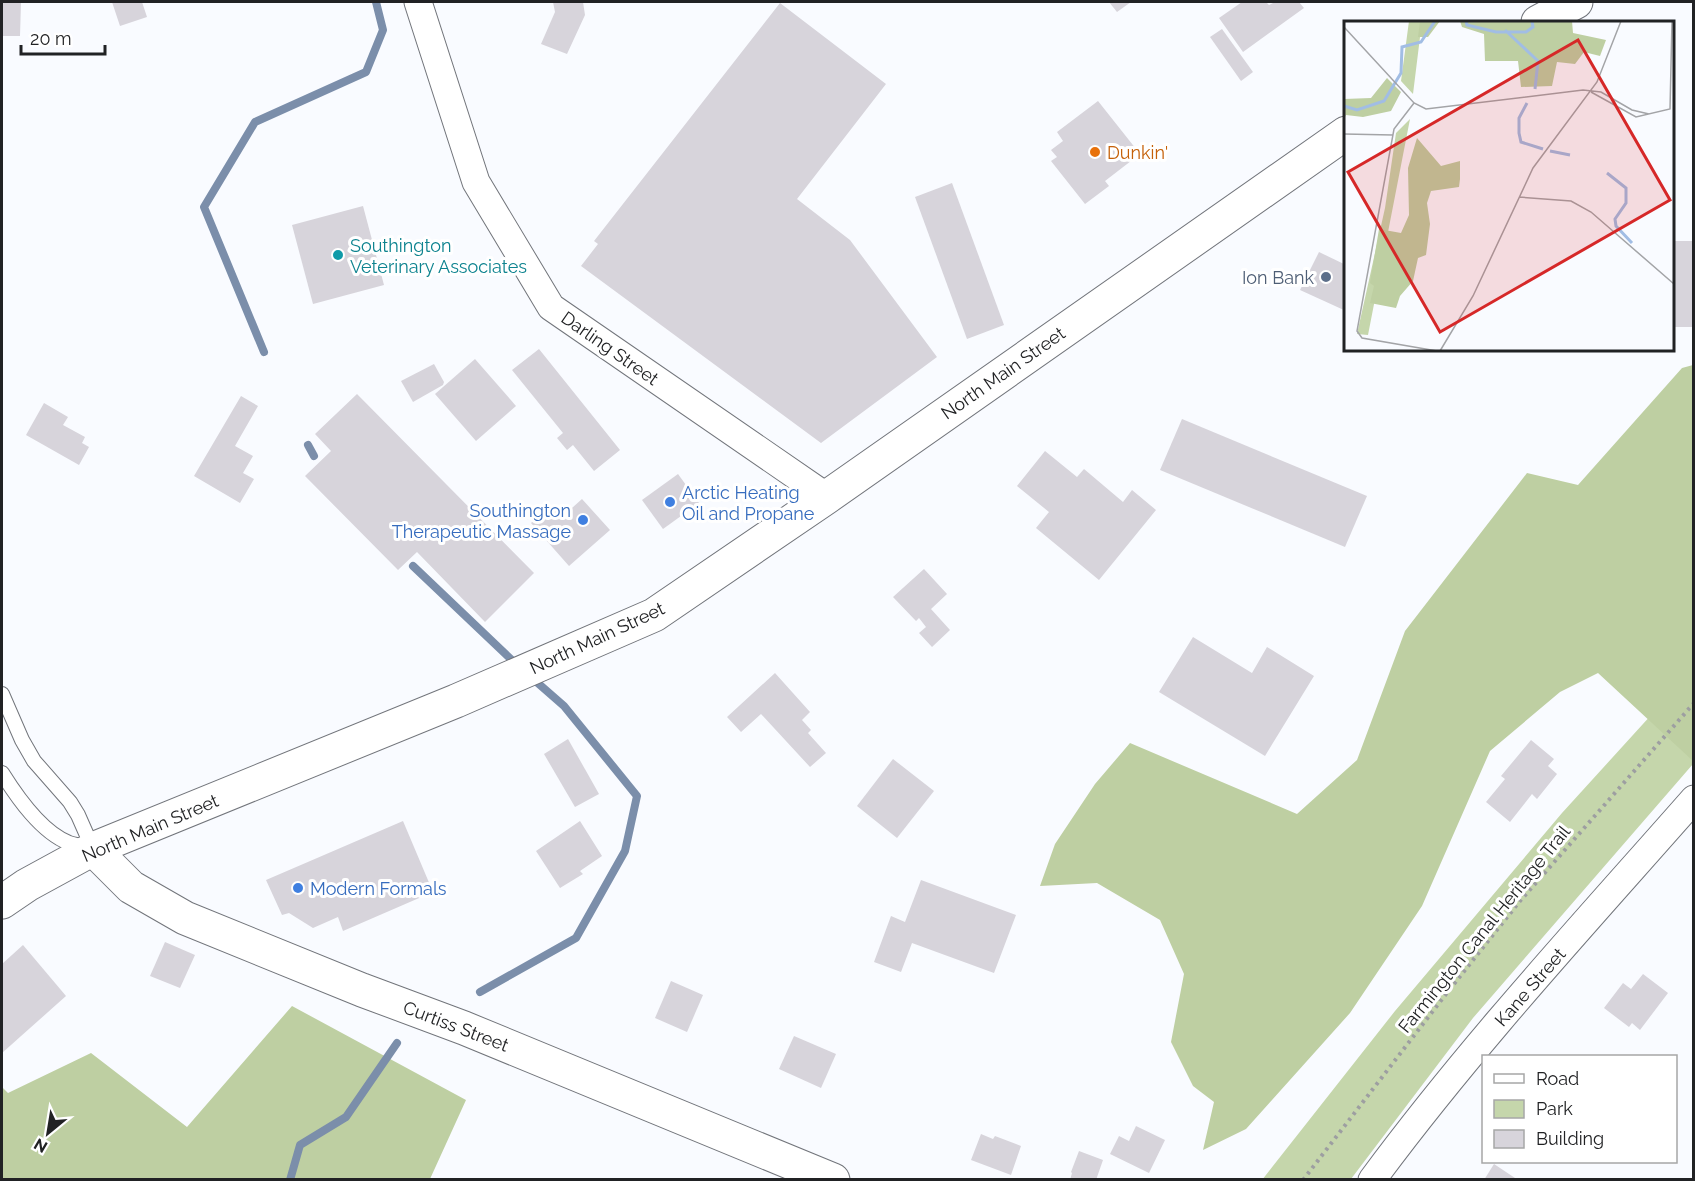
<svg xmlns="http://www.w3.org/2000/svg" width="1695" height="1181" font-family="Raleway,sans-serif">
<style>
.green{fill:#c5d6ab}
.forest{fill:#becfa2}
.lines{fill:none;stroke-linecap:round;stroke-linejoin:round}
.stream{stroke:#7b8eaa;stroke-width:8}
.building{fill:#d7d4db}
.service-casing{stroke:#72757b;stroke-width:16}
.minor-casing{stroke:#72757b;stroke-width:29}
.tertiary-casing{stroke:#72757b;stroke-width:35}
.trunk-casing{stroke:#72757b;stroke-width:35}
.path{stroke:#9d9ea1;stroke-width:4;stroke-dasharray:3 4.5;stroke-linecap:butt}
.service{stroke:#fff;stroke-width:14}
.minor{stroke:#fff;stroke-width:27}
.tertiary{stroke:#fff;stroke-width:33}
.trunk{stroke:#fff;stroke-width:33}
.food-dot{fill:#e8710a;stroke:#fff;stroke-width:2}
.culture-dot{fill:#0f9aa8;stroke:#fff;stroke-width:2}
.service-dot{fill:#5c6f8a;stroke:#fff;stroke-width:2}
.shop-dot{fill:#3f7fe0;stroke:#fff;stroke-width:2}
.labels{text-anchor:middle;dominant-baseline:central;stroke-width:6;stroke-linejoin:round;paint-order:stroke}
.food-label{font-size:18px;fill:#c56008;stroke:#fff;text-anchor:start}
.culture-label{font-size:18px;fill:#0d838f;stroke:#fff;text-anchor:start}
.service-label{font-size:18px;fill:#4e5e75;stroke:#fff;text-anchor:end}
.street-label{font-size:18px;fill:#212224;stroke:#fff}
.shop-label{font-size:18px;fill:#366cbe;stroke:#fff;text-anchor:start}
.inset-river{fill:none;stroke:#a1bde4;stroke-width:3}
.inset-road{fill:none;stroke:#a3a4a7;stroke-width:1.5}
.view{fill:#d62828;fill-opacity:0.15;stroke:#d62828;stroke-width:3}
.inset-edge{fill:none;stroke:#212224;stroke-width:3}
</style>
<rect width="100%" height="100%" fill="#f9fbff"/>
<polygon class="green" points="1693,669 1693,764 1473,1018 1351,1179 1262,1180 1395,1011 1562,813"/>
<g class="forest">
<polygon points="1693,365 1693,761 1598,673 1560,692 1490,751 1422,906 1350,1013 1246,1129 1203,1150 1214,1102 1193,1086 1171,1042 1184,974 1160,920 1097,883 1040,886 1055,844 1095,784 1130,743 1297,814 1357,760 1405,631 1527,473 1578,485 1682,368"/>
<polygon points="292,1006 466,1100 430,1179 2,1179 2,1087 8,1093 91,1053 187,1127"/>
</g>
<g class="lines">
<g class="stream">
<polyline points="264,352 204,207 255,122 366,72 383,30 376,2"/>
<polyline points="308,445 314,456"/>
<polyline points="413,566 517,665"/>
<polyline points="480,992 576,938 625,851 637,796 564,706 532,678"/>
<polyline points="290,1180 300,1145 346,1117 397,1043"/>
</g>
</g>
<g class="building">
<polygon points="2,2 21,2 20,36 2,36"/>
<polygon points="112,2 142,2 147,17 120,26"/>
<polygon points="553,2 583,2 585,15 567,54 541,44 555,12"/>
<polygon points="1109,2 1131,2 1117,12"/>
<polygon points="1242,2 1266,2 1269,5 1275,2 1299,2 1304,8 1243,52 1219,18"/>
<polygon points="780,3 886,84 797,199 850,240 937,357 821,443 581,266 598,244 594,241"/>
<polygon points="1222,29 1253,72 1241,81 1210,37"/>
<polygon points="1098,101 1140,154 1105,181 1109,186 1085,204 1051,161 1057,157 1051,150 1063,141 1057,132"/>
<polygon points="952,183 1004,325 967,339 915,197"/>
<polygon points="363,206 384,285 313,304 292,225"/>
<rect x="1672" y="241" width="22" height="86"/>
<polygon points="1319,252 1346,265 1346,311 1300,290"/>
<polygon points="539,349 620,450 594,471 573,445 567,450 557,438 563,433 512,370"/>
<polygon points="475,359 516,406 476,441 435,394"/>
<polygon points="434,364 444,382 443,385 413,402 401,381"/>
<polygon points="357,394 534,573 485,622 417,552 398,570 305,476 331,451 315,434"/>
<polygon points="241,396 258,406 235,446 253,456 243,473 254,479 240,503 194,476"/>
<polygon points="44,403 68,417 63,425 85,437 82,443 89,447 79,465 26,435"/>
<polygon points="1182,419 1367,496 1345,547 1160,470"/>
<polygon points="1045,451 1077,477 1084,469 1123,502 1132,490 1156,510 1099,580 1036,528 1049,512 1017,486"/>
<polygon points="678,474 699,503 663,529 642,500"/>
<polygon points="582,499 610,530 569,566 531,523 551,505 562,517"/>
<polygon points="924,569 947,594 931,609 950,630 932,647 919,633 926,627 919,618 916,621 893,597"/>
<polygon points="1193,637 1252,673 1267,647 1314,676 1265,756 1159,692"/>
<polygon points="775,673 810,712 802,720 811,730 808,733 826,753 810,767 761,714 741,732 727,717"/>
<polygon points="568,739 599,794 575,807 544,754"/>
<polygon points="1531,740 1554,759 1548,766 1557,774 1537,799 1532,794 1510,822 1486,802 1505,779 1501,776"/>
<polygon points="893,759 934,791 897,838 857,806"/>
<polygon points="403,821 433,892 343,931 338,917 313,928 289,913 282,915 266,880"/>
<polygon points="580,821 602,856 580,871 583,874 560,888 536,851"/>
<polygon points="921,880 1016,915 994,973 912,943 901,972 874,962 891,916 905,922"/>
<polygon points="165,942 195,955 180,988 150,976"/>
<polygon points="23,945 66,996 2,1053 2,964"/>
<polygon points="1643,974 1668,993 1640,1030 1632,1023 1629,1027 1604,1008 1623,983 1631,989"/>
<polygon points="671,981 703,995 687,1032 655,1018"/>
<polygon points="794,1036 836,1054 821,1088 779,1069"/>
<polygon points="1136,1126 1165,1140 1149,1173 1110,1154 1119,1136 1129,1141"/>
<polygon points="981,1134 993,1139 995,1136 1021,1146 1011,1175 971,1160"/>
<polygon points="1079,1151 1103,1160 1096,1180 1070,1180 1072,1173 1071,1172"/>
<polygon points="1494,1164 1518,1180 1484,1180"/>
</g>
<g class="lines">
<g class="service-casing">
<g id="service">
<polyline points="2,694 22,740 34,761 70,802 78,815 93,849"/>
<path d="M2,773C17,797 41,832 69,843C75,845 82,846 88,848"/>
</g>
</g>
<g class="minor-casing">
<g id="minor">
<polyline points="418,2 476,182 551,307 827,497"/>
<path d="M1372,1180C1471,1046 1584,924 1694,799"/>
</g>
</g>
<g class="tertiary-casing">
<polyline id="tertiary" points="93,849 131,887 185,918 362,990 464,1028 833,1180"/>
</g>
<g class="trunk-casing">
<g id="trunk">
<polyline points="1538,22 1576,2"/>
<polyline points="2,902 27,885 93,849 456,701 654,615 827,497 1346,133"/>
</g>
</g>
<polyline class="path" points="1303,1180 1446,994 1520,901 1694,703"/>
<use href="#service" class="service"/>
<use href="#minor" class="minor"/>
<use href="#tertiary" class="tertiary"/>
<use href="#trunk" class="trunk"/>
</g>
<circle class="food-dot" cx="1095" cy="152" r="6"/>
<circle class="culture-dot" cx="338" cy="255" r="6"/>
<circle class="service-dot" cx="1326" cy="277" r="6"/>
<g class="shop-dot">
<circle cx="670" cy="502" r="6"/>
<circle cx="583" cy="520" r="6"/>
<circle cx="298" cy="888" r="6"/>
</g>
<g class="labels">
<g class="food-label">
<text x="1107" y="152">Dunkin'</text>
</g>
<g class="culture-label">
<text x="350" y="245">Southington<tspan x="350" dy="21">Veterinary Associates</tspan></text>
</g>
<g class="service-label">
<text x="1314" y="277">Ion Bank</text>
</g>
<g class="street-label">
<text transform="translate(610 348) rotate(35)">Darling Street</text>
<text transform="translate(1003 373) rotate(-35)">North Main Street</text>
<text transform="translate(597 638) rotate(-25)">North Main Street</text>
<text transform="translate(150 828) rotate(-23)">North Main Street</text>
<text transform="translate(1484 929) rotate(-51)">Farmington Canal Heritage Trail</text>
<text transform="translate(1530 987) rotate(-49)">Kane Street</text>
<text transform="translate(456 1026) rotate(21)">Curtiss Street</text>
</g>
<g class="shop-label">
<text x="682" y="492">Arctic Heating<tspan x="682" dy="21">Oil and Propane</tspan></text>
<text x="571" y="510" text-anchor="end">Southington<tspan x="571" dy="21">Therapeutic Massage</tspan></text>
<text x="310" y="888">Modern Formals</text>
</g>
</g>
<g transform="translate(1344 21)">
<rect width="330" height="330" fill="#f9fbff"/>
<path d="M65,0H78L69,73L57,60ZM66,98L24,314L13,313L41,187L52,112Z" fill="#c5d6ab"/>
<path d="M76,0H96L84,16H74ZM116,0H228L229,12L262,19L256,35L240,31L231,43L213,41L208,65L177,66L174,40H141L140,13L118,6ZM43,57L57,71L47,90L19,96L2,94L0,98V78L27,77ZM73,117L97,145L116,140V158L115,166L87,170L83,182L86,203L82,234L74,237L69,260L56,275L52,287L26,282L30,265L26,262L35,208L57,212L65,194L64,147Z" fill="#becfa2"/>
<path class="inset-river" d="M122,0L123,4L152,11H182L189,6L188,0M161,9L194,40L191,68M183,82L175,97V112L177,121L199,128M0,85L13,89L40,80L57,52L58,26L77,21L91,0M206,130L226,134M263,152L282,167V182L271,198L272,205L288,222"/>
<path class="inset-road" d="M0,6L70,82L82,88L239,69L257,71L288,89L305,93M247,71L292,96L326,88L328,0M70,82L50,108L13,310L18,317L93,330M0,113L49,114M175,176L227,180L247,191L330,263M96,330L129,275L189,147L253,61L277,0"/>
<path class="view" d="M234,19L326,179L96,311L4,151Z"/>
<rect width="330" height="330" class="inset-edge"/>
</g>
<rect width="1695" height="1181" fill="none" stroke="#212224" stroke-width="6"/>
<rect x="1482" y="1055" width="195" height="108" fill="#ffffff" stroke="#a6a7a7" stroke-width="1.5"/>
<rect x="1494" y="1074" width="30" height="9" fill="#ffffff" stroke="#a6a7a7" stroke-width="1.5"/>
<text x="1536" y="1085" font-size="18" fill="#212224">Road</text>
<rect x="1494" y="1100" width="30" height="18" fill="#c5d6ab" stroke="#a6a7a7" stroke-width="1.5"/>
<text x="1536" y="1115" font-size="18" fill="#212224">Park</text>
<rect x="1494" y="1130" width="30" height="18" fill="#d7d4db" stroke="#a6a7a7" stroke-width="1.5"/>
<text x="1536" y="1145" font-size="18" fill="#212224">Building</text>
<g transform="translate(48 1133) rotate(210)" stroke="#ffffff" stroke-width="4.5" paint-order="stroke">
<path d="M0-4.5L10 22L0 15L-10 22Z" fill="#212224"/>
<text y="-9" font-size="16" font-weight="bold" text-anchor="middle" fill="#212224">N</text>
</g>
<path d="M21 45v9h84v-9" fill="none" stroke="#212224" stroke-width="3"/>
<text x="30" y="45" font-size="18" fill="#212224" stroke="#ffffff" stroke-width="4.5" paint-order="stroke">20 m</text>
</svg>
